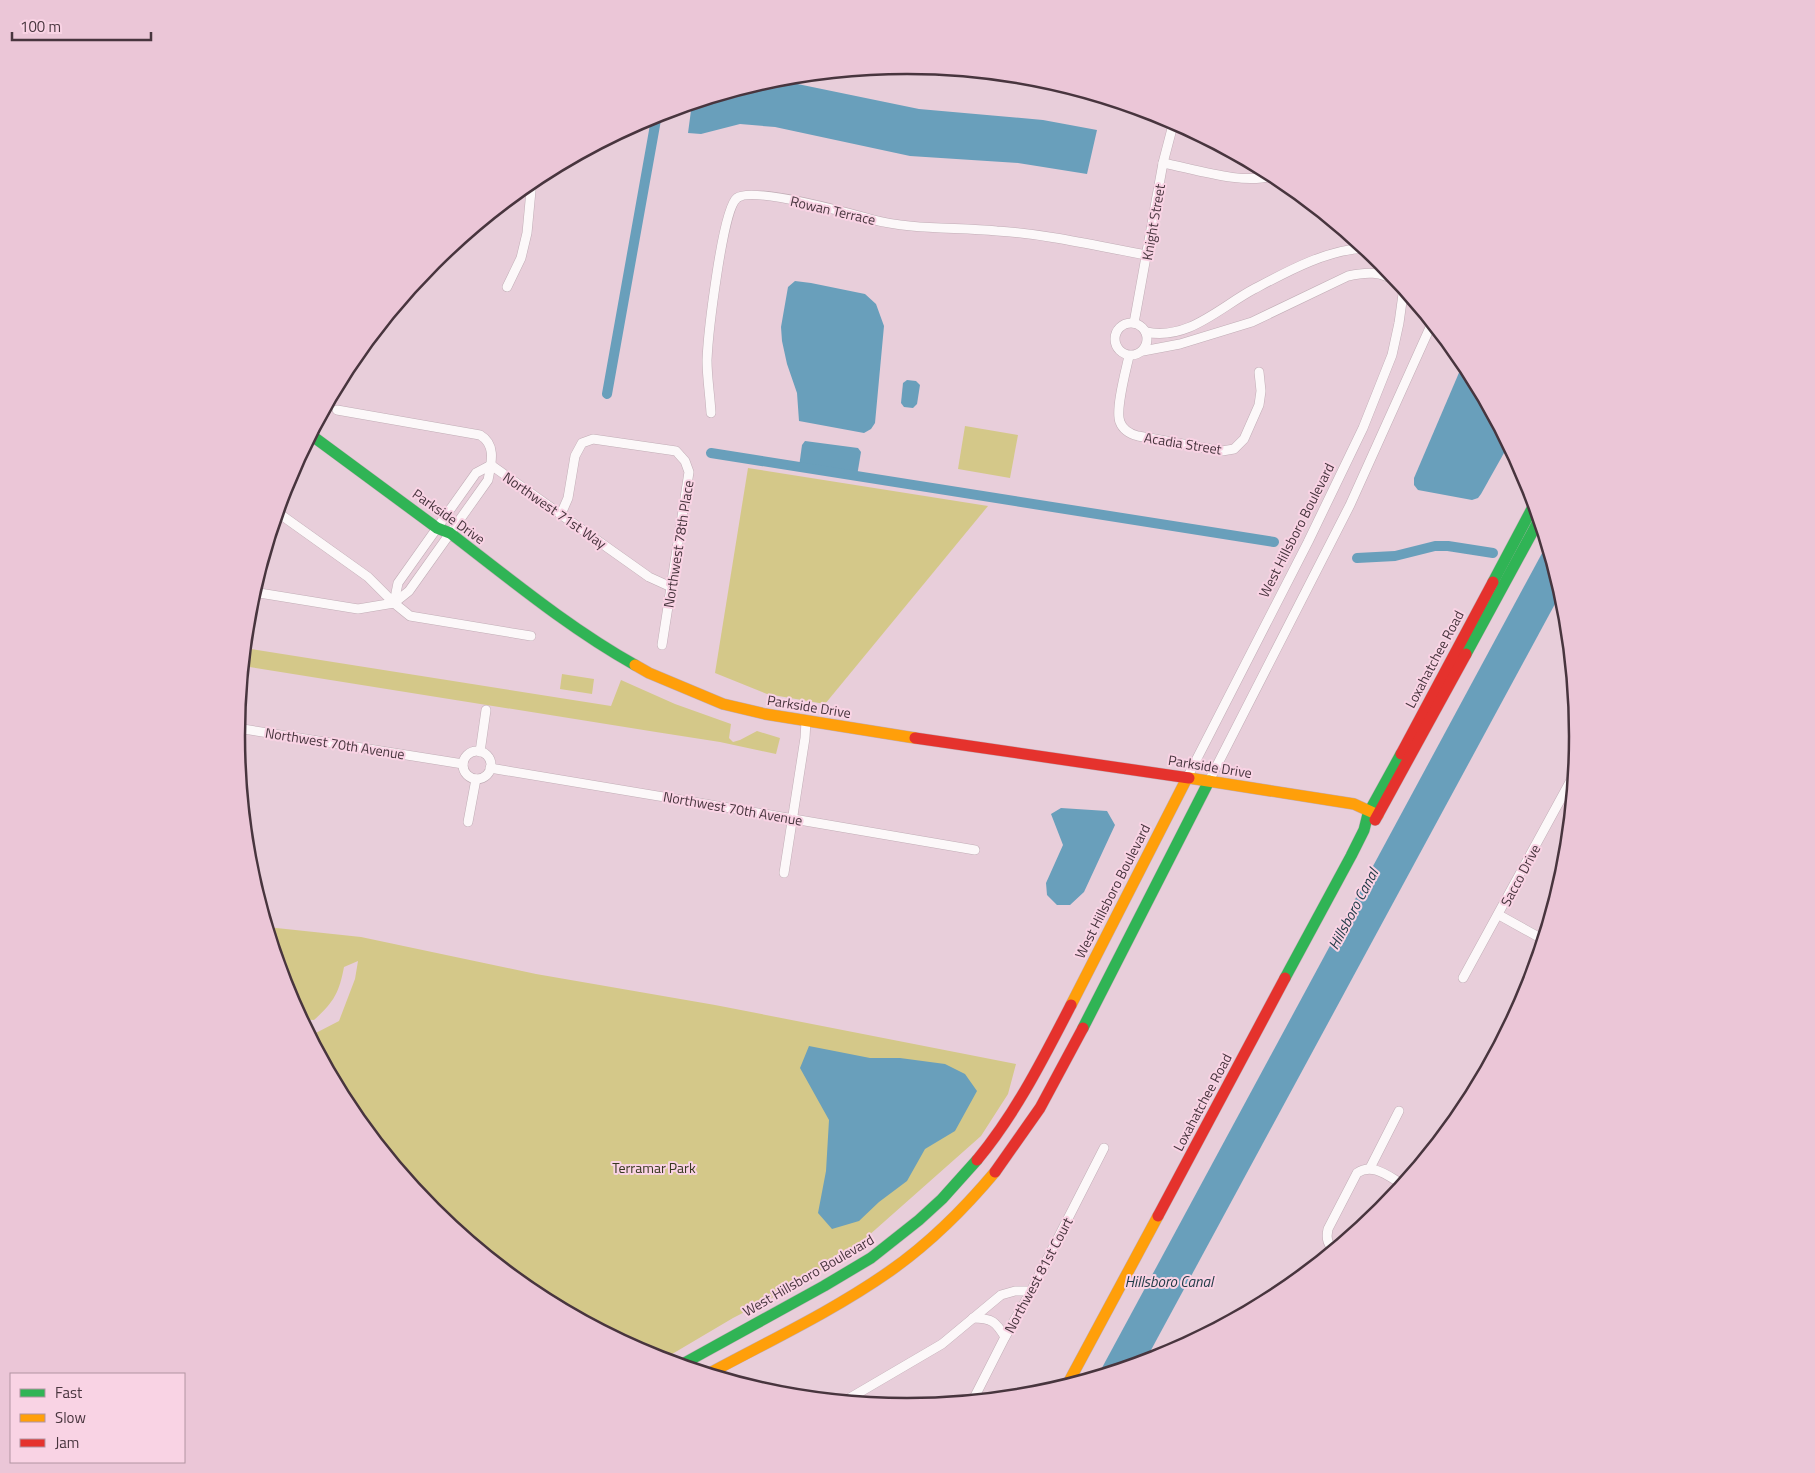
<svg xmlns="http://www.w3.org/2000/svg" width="1815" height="1473" font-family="'Titillium Web',sans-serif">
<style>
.green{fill:#d4c889}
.water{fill:#699fbb}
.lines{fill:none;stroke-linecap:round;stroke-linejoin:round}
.canal{stroke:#699fbb;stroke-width:10}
.street-casing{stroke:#c1adb6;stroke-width:10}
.fast-casing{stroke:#c1adb6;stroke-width:12}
.slow-casing{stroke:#c1adb6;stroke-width:12}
.jam-casing{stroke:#c1adb6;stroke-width:12}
.street{stroke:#fcf8f9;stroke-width:9}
.fast{stroke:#30b455;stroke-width:11}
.slow{stroke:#ff9f0a;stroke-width:11}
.jam{stroke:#e5322d;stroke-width:11}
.labels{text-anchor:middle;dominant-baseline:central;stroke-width:4;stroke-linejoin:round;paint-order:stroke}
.street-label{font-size:14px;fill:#48353e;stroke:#f9d3e4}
.park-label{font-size:14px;fill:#37371f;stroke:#f9d3e4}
.water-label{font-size:15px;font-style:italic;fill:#1e3945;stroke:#f9d3e4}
.rim{fill:none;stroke:#48353e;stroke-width:2.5}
</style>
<rect width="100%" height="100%" fill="#e8ceda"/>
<g class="green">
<polygon points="965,426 1018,435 1010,478 958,469"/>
<polygon points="748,468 988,506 825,704 767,694 715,673"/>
<polygon points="245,648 611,706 621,680 675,704 731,724 729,738 733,742 740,740 757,731 780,738 776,754 720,742 656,732 243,666"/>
<polygon points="562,674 594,679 592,694 560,689"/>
<path d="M267,927L361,937L536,974L715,1005L1016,1064L1008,1094L981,1136L850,1252L801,1283L733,1318L662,1360L650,1357L534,1295L432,1211L349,1109L310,1036L339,1021L355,979L358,961L344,967C339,993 334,1002 314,1020L301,1019L287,993Z"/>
</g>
<g class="water">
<polygon points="783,81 919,109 1043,120 1097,130 1087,174 1018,163 910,156 775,127 740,124 701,134 688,133 692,103 747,87"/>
<polygon points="795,281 811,283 865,294 876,304 884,326 875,423 871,429 864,433 799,421 797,393 787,364 782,341 781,327 788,287"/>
<polygon points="1464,361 1509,444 1481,494 1478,498 1472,500 1418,490 1414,485 1414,478"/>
<polygon points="907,380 916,381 920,385 917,404 913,408 904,407 901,403 903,383"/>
<polygon points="805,441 858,448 861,452 857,476 799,467 802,445"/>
<polygon points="1547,544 1562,591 1144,1363 1097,1377"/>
<polygon points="1061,808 1107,811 1115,825 1084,892 1070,905 1057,905 1047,895 1046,883 1063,845 1051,814"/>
<polygon points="809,1046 870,1058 900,1058 945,1064 965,1074 977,1091 955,1131 925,1149 907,1181 879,1202 859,1221 832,1229 818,1213 826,1171 829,1120 800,1068"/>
</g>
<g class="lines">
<g class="canal">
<polyline points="607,394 657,114"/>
<polyline points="711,453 1274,542"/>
<polyline points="1357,558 1395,556 1435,546 1448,546 1493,553"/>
</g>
<g class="street-casing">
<g id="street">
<path d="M1163,163C1194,169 1245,186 1275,175"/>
<polyline points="507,287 521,258 527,233 532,180"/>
<polyline points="1402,291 1407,298 1420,307"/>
<circle cx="1131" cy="339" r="16"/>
<polyline points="1134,323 1163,163 1174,121"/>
<path d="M1146,332C1188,341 1220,307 1254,289C1288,271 1326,250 1365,248"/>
<path d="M1143,351L1180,344L1252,322L1348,276C1366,272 1381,271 1397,282"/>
<path d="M1129,356C1126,370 1115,410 1120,422C1123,430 1130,434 1138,436L1222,451L1234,449L1244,439L1259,405L1261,391L1259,372"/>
<path d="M337,410L480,435C497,445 491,464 488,480L409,591L394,603"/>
<path d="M711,413C710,395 707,377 707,360C708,337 722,209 737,198C752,186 848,213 870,219C911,230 954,227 997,231C1047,234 1097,246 1146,255"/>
<polyline points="491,465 649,577 671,587"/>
<polyline points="277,512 368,577 394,603"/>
<polyline points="561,514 568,498 575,456 582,443 593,439 676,451 685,461 689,472 662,645"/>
<polyline points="253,592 358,609 394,603 410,616 531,636"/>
<polyline points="394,603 398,583 476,473 491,465"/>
<polyline points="237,728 463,764"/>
<circle cx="477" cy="765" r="14"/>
<polyline points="480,752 486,710"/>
<path d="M490,768C652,794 813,823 975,850"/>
<polyline points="1187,778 1308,542 1363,428 1392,355 1399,323 1403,294"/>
<polyline points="1209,781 1350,505 1432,323"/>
<polyline points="468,822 476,779"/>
<polyline points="784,873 805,738 806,721"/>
<polyline points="1499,915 1544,940"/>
<polyline points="1463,978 1576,771"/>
<polyline points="1370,1168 1399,1111"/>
<path d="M1335,1250C1327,1245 1326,1238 1328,1229L1357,1173C1373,1162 1389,1177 1404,1185"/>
<path d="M973,1318C992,1318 996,1322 1005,1337"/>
<polyline points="843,1402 942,1344 1001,1295 1015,1291 1031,1291"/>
<polyline points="972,1402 1005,1337 1031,1291 1104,1148"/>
</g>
</g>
<g class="fast-casing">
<g id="fast">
<path d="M311,435L437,528L450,533C510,579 569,628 635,665"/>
<polyline points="1493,582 1535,503"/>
<polyline points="1466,654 1540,518"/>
<polyline points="1285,978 1351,856 1364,830 1368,814 1401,754"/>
<polyline points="1083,1028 1209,781"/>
<polyline points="679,1366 824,1286 871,1258 919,1220 942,1199 977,1160"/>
</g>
</g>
<g class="slow-casing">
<g id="slow">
<polyline points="635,665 649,673 723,704 765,714 915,738"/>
<polyline points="1189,778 1354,804 1378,815"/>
<polyline points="1071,1005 1187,778"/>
<path d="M708,1374C769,1341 833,1311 890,1271C930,1243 964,1209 995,1172"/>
<polyline points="1066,1387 1158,1216"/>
</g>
</g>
<g class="jam-casing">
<g id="jam">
<polyline points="915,738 1189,778"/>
<polyline points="1401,754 1493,582"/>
<polyline points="1375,820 1466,654"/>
<path d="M977,1160C1016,1113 1043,1059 1071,1005"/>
<polyline points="995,1172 1040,1108 1083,1028"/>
<polyline points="1158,1216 1285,978"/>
</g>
</g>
<use href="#street" class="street"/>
<use href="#fast" class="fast"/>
<use href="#slow" class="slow"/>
<use href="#jam" class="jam"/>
</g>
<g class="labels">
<g class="street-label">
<text transform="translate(833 210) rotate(13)">Rowan Terrace</text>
<text transform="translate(1153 222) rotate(-80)">Knight Street</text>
<text transform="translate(1183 443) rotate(9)">Acadia Street</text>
<text transform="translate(555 510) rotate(35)">Northwest 71st Way</text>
<text transform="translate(449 516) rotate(35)">Parkside Drive</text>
<text transform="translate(1296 530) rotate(-63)">West Hillsboro Boulevard</text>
<text transform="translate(678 544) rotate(-81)">Northwest 78th Place</text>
<text transform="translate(1434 659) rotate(-62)">Loxahatchee Road</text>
<text transform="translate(809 706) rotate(9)">Parkside Drive</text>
<text transform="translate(335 743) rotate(9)">Northwest 70th Avenue</text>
<text transform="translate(1210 766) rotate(9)">Parkside Drive</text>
<text transform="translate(733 808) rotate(10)">Northwest 70th Avenue</text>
<text transform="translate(1520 875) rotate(-62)">Sacco Drive</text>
<text transform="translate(1112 891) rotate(-63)">West Hillsboro Boulevard</text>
<text transform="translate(1202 1102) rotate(-62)">Loxahatchee Road</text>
<text transform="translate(808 1275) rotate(-30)">West Hillsboro Boulevard</text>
<text transform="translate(1038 1275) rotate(-62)">Northwest 81st Court</text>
</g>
<g class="park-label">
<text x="654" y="1167">Terramar Park</text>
</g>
<g class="water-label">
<text transform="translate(1353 909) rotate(-62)">Hillsboro Canal</text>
<text x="1169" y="1281">Hillsboro Canal</text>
</g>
</g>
<path d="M0 0H1815V1473H0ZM245 736a662 662 0 1 1 1324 0a662 662 0 1 1-1324 0Z" fill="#ebc6d7" fill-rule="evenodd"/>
<path class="rim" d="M245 736a662 662 0 1 1 1324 0a662 662 0 1 1-1324 0Z"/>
<rect x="10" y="1373" width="175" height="90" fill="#f9d3e4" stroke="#b294a2"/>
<rect x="20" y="1389" width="25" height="8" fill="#30b455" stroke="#b294a2"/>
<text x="55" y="1398" font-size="15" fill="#48353e">Fast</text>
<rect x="20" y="1414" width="25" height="8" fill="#ff9f0a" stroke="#b294a2"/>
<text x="55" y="1423" font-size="15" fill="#48353e">Slow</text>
<rect x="20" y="1439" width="25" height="8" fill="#e5322d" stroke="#b294a2"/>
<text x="55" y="1448" font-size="15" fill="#48353e">Jam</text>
<path d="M12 32v8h139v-8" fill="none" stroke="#48353e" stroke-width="2.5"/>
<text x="20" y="32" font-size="15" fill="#48353e" stroke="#f9d3e4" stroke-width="4" paint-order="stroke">100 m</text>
</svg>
